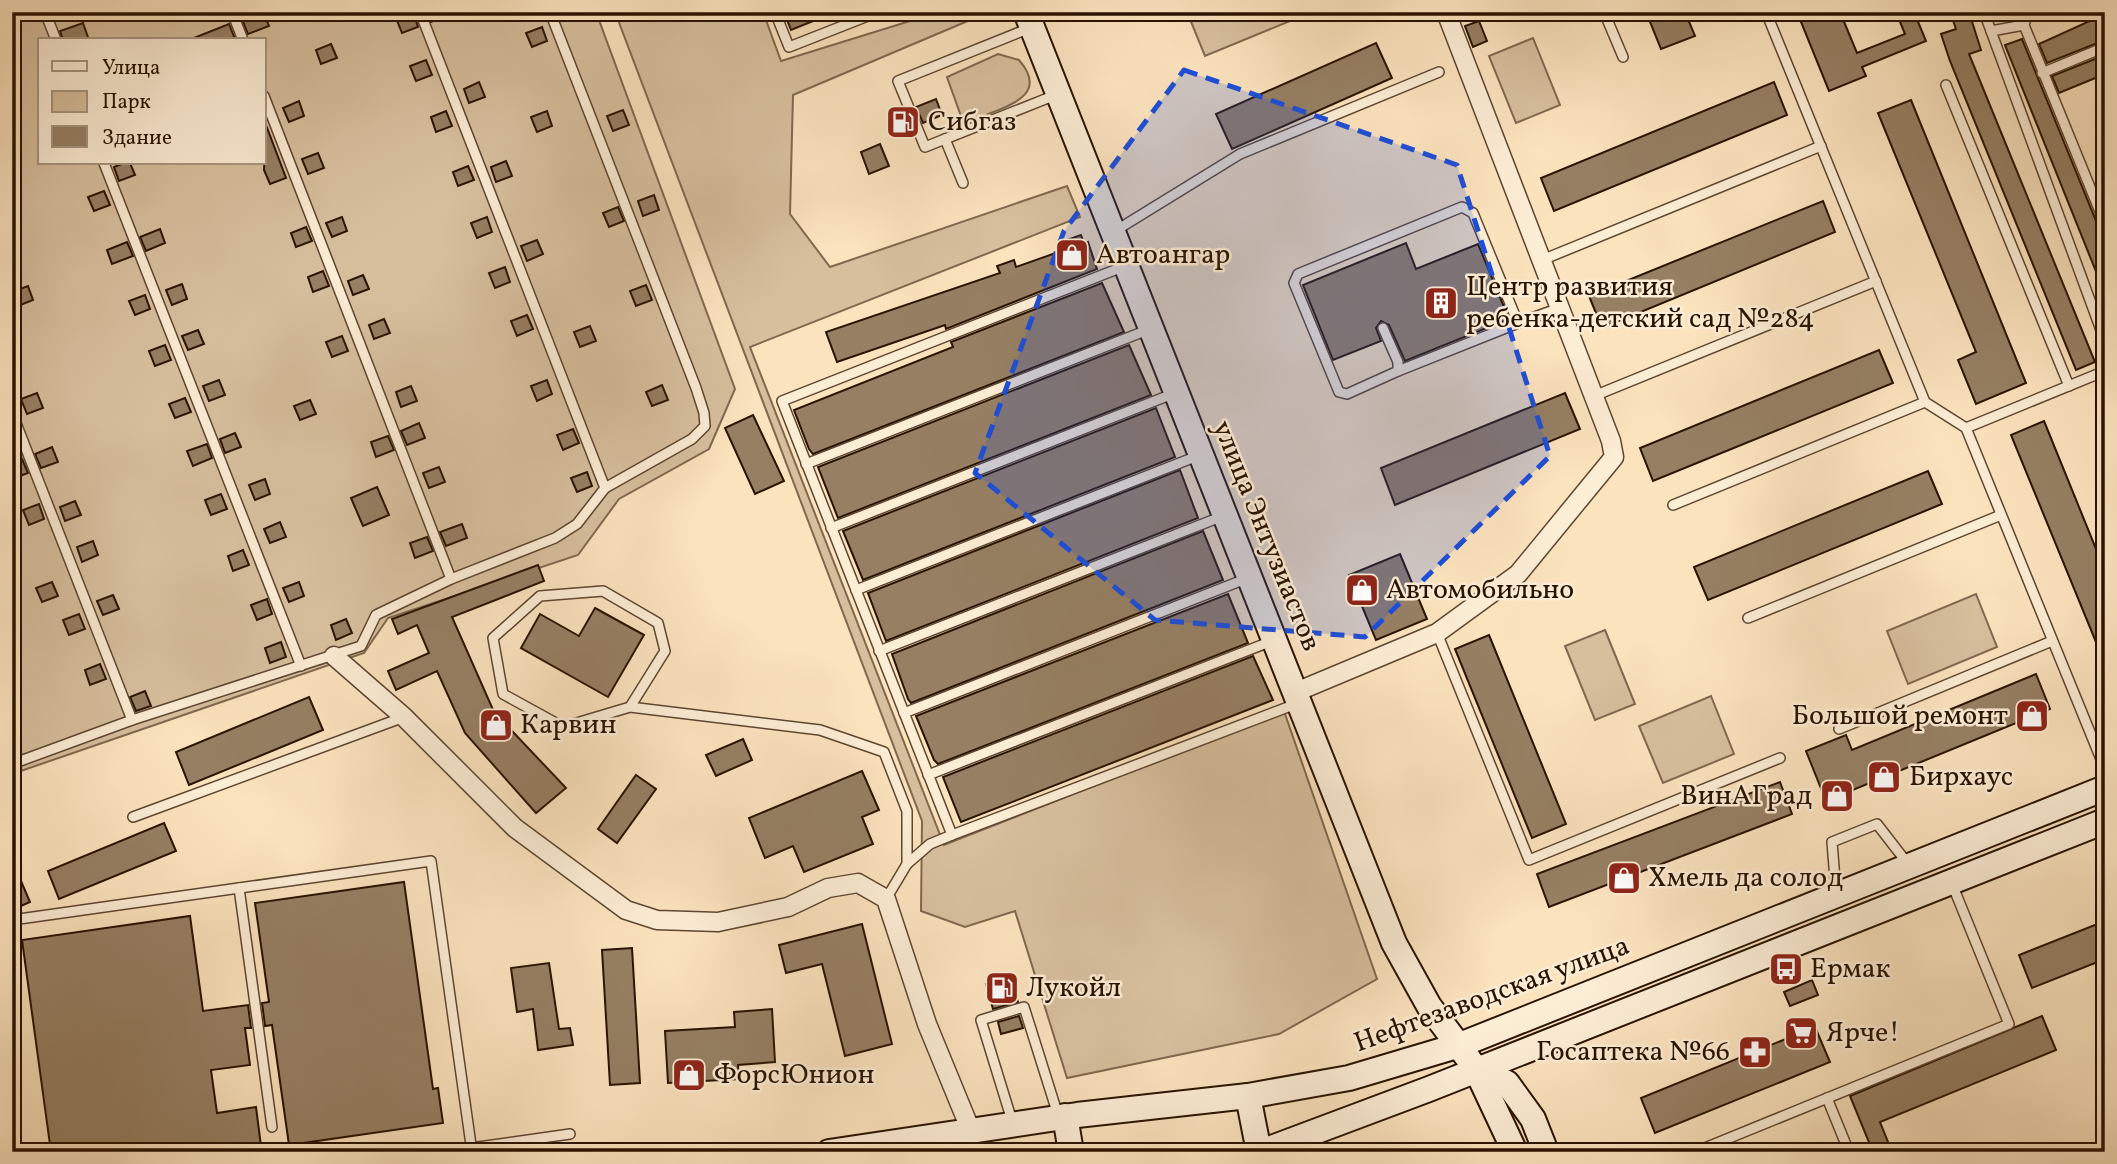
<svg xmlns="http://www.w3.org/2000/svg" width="2117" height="1164" font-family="Vollkorn,serif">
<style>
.green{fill:#d7bf9e;stroke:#80684f;stroke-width:2;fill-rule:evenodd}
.building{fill:#967f63;stroke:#281200;stroke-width:2}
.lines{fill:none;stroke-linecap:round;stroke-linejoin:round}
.lane-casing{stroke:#5d4630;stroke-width:12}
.street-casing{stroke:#5d4630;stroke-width:21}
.secondary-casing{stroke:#281200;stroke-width:28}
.lane{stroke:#fcedd5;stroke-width:9}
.street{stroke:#fcedd5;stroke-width:18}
.secondary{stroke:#fcedd5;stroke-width:24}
.marked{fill:#1d4ed8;fill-opacity:0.2;stroke:#1d4ed8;stroke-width:5;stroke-dasharray:14 9;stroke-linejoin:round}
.labels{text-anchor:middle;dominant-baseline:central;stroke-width:5;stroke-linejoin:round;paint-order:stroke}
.poi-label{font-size:28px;fill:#281200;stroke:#fcedd5;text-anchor:start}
.street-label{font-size:28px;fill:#281200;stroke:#fcedd5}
</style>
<rect width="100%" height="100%" fill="#fbe3be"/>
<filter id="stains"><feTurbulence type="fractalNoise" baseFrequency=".00286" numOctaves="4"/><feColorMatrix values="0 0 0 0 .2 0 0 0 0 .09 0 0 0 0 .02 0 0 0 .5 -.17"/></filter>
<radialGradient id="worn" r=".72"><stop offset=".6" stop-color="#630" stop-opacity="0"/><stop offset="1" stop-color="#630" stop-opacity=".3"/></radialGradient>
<g class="green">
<path d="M12,12H596L735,389L709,449L619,499L578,555L388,618L364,653L12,774ZM40,40H264V163H40Z"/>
<polygon points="615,12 763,12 781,61 939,12 989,12 793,95 790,214 830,267 1067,186 1080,217 750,347 944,845 1284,711 1377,979 1279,1034 1067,1078 1015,911 965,927 921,911 922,821"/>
<polygon points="1187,12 1312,12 1205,56"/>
<polygon points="1533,38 1560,105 1516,123 1489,56"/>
<path d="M998,54L1019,60C1046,91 1017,103 991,113C983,116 974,122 965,121L962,119L947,77Z"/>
<polygon points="1976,594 1997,647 1908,684 1887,631"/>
<polygon points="1605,630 1635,704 1595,720 1565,646"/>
<polygon points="1711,696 1734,754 1663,783 1639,726"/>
</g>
<g class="building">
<polygon points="263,12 269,26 248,34 242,19"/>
<polygon points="413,12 418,27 402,33 396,18"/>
<polygon points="428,12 453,12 453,13 431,22"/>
<polygon points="784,12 833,12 833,13 791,30"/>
<polygon points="1646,12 1685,12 1695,36 1661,49"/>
<polygon points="1797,12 1840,12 1857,53 1905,34 1896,12 1914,12 1926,41 1862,67 1866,76 1829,91"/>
<polygon points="1950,12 1969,12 1981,50 1969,54 2095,362 2076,370 1950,61 1941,34 1956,29"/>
<polygon points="2105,14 2105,40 2047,63 2039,44"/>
<polygon points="1479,21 1487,41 1473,47 1465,26"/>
<polygon points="83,23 89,40 63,40 60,31"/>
<polygon points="229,24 235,39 192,40 191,39"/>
<polygon points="542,27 547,41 532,47 526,33"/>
<polygon points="2022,39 2105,243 2105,294 2005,45"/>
<polygon points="1376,43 1392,78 1232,149 1216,114"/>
<polygon points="331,44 337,58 321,64 316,50"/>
<polygon points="2105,55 2105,74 2059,93 2052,76"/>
<polygon points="426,60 432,75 416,81 410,66"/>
<polygon points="479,82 485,97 469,103 464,89"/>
<polygon points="1774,82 1787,115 1554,211 1541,178"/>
<polygon points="936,99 942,115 923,123 916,107"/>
<polygon points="1911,100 2026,383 1976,404 1958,360 1976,352 1878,113"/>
<polygon points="299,101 304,116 289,122 283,108"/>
<polygon points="623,110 629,125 613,131 607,116"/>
<polygon points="446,111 452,126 436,132 431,117"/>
<polygon points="547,111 552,126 537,132 531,117"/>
<polygon points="903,112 910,128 896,133 889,117"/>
<polygon points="266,125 286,178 270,184 264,170"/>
<polygon points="880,144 889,166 869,174 861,152"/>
<polygon points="318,153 324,168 308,174 302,159"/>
<polygon points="506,161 512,176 496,182 491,167"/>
<polygon points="124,163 130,163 135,175 119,181 114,167"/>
<polygon points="468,166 474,180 458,186 453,172"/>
<polygon points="104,191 110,205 94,211 88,197"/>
<polygon points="654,195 659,210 643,216 638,201"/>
<polygon points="1823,201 1835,232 1602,328 1589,296"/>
<polygon points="618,207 624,221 609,227 603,213"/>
<polygon points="342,217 347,231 332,237 326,223"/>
<polygon points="487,217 492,232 477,238 471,223"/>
<polygon points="306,227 312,241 296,247 291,233"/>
<polygon points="160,229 165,243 146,251 140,237"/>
<polygon points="1081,235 1084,244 1088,242 1097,269 946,329 945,325 837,362 826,332 1000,273 997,266 1014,260 1016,267 1067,249 1064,241"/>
<polygon points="537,240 543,254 527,261 521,246"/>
<polygon points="127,242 133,256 112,264 107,250"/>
<polygon points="1406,243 1416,269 1478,244 1509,319 1405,361 1389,325 1381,321 1376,328 1381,341 1333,360 1303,285"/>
<polygon points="505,267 510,282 495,288 489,273"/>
<polygon points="323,271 329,286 313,292 308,277"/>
<polygon points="363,275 369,289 353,295 348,281"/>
<polygon points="1102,283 1124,332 813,454 809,449 794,410 953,347 951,342"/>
<polygon points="182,284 187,299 172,305 166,290"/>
<polygon points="646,285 652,300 636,306 630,291"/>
<polygon points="28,286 33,300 18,306 12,292"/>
<polygon points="145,295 150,309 135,315 129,301"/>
<polygon points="527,315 533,329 517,336 511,321"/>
<polygon points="384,319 390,333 374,339 369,325"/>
<polygon points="590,326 596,341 580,347 574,332"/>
<polygon points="198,330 204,344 188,350 182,336"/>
<polygon points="342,336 348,351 332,357 326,342"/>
<polygon points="165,345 171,360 155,366 149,351"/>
<polygon points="1129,345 1151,395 838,518 818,467"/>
<polygon points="1879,350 1893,383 1653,481 1640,448"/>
<polygon points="219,380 225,395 209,401 203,386"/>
<polygon points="547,380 552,394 537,401 531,386"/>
<polygon points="662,385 668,400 652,406 646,392"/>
<polygon points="411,386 417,401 401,407 396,392"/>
<polygon points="37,393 43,408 27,414 21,399"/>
<polygon points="1565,393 1580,429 1395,505 1381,468"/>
<polygon points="185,398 191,412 175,418 169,404"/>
<polygon points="310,400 316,414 300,420 294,406"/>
<polygon points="1156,408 1175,457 863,580 843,531"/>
<polygon points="753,415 784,481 755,494 725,428"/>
<polygon points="2044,421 2105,571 2105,664 2011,435"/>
<polygon points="419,423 425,438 407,445 401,431"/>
<polygon points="573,429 579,443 563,450 557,435"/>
<polygon points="235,433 241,447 225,453 220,439"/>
<polygon points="388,436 394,450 376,457 371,442"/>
<polygon points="207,444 212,458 193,466 187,451"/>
<polygon points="52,447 58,462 41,468 35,454"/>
<polygon points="22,459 28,473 12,479 12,463"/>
<polygon points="439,467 445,482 429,488 423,473"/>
<polygon points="1180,470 1198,518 886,641 868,593"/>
<polygon points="1928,471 1942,504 1708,600 1694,567"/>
<polygon points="587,472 592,486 577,492 571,478"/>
<polygon points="265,479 270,494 255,500 249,485"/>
<polygon points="377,487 389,515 363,526 351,498"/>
<polygon points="221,494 227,509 211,515 205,500"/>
<polygon points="75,501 81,515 65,521 60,507"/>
<polygon points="39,504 44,519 29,525 23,510"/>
<polygon points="280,522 286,537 270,543 264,529"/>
<polygon points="462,524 467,538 446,546 440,532"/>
<polygon points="1203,531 1223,580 911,703 908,699 892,654"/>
<polygon points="427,537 433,551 415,558 410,543"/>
<polygon points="93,541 98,555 82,562 77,547"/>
<polygon points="243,550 249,565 233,571 228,556"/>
<polygon points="1400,554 1427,619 1376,640 1349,575"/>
<polygon points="538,565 544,581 452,617 494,712 566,788 536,813 465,733 437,671 396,690 388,671 429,653 417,625 398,634 392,619"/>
<polygon points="52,582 58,596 42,602 36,588"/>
<polygon points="299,582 304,596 289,602 283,588"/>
<polygon points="1228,594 1248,643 938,764 934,760 916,716"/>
<polygon points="113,595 119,609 103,615 97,601"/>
<polygon points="267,599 272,614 257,620 251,605"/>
<polygon points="595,608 644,635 608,697 521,648 540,614 579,636"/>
<polygon points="79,614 85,629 69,635 63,620"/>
<polygon points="346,619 352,633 336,640 331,625"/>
<polygon points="1489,635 1566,824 1532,838 1455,649"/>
<polygon points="281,642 286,657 270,663 265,648"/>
<polygon points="1253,656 1273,700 961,822 943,777"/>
<polygon points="100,664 106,679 90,685 85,670"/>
<polygon points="2036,674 2050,709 1826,801 1806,751 1846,735 1852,750"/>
<polygon points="145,691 151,706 136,711 130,697"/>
<polygon points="309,697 323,730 189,785 176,752"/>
<polygon points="743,739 752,760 716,776 706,755"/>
<polygon points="862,771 879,810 862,817 873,844 804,872 793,846 765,858 749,818"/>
<polygon points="636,775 656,789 617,843 598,829"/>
<polygon points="1780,782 1792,814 1549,907 1537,874"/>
<polygon points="164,823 176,851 59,899 48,871"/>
<polygon points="12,860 30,902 12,910"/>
<polygon points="404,882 433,1089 438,1088 443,1123 289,1145 272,1025 265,1026 262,1003 269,1002 255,903"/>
<polygon points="190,916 203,1011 248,1005 251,1028 245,1028 250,1065 211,1070 217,1113 256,1107 261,1146 223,1152 51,1152 22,940"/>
<polygon points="2105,921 2105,959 2032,988 2019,955"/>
<polygon points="862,924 892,1044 845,1056 822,964 786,973 779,945"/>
<polygon points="632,948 640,1083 610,1085 602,950"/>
<polygon points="549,963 559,1029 570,1028 573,1045 538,1050 533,1009 517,1012 511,968"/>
<polygon points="1010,976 1018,1002 993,1009 986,984"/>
<polygon points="1812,980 1818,995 1790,1006 1784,992"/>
<polygon points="772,1009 775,1062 738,1065 739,1079 668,1083 665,1031 735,1027 734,1012"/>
<polygon points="1019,1016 1023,1028 1001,1034 998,1022"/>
<polygon points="2042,1016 2056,1050 1880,1122 1892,1152 1873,1152 1850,1096"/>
<polygon points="1815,1027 1830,1062 1655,1133 1641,1098"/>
</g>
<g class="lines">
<g class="lane-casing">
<g id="lane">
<polyline points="45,12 56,40"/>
<polyline points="232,12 243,40"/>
<polyline points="420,12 605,488"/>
<polyline points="775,12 789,47 878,12"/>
<polyline points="1604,12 1623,57"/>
<polyline points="1766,12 1925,402 1966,428 2105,769"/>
<polyline points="1984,12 2105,341"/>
<polyline points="2028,12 2024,25 2105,224"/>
<polyline points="1030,28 898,81 925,147 1058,94"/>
<polyline points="1991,31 2024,25"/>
<polyline points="2042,73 2105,47"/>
<polyline points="1946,85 2069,386"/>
<polyline points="264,96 451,579"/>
<polyline points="945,139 963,183"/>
<polyline points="104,163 301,666"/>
<polyline points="1115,231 1240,154 1439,72"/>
<polyline points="1542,260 1821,146"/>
<polyline points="1125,266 782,401 952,835 1296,704"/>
<polyline points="1383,328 1398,362 1398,371 1347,394 1339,392 1294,283 1298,274 1462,207 1473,213 1516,318 1526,320 1560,308"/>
<polyline points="1398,371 1526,320"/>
<polyline points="1594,396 1876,281"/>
<polyline points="12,413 132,720"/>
<polyline points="1966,428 2105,371"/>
<polyline points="806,464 1150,329"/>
<polyline points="1673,505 1925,402"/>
<polyline points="831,528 1175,393"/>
<polyline points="856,590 1200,455"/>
<polyline points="1748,618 2001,515"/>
<polyline points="1437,633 1529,860 1780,758"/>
<polyline points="879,651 1223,516"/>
<polyline points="630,707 665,651 658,623 603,591 540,596 493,638 503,694 563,727 630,707 820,730 884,752 907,811 907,864 886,899"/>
<polyline points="904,713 1248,578"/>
<polyline points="1839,729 2052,641"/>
<polyline points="12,764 132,720 361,646 376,615 451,579 555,538 577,524 605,488 692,439 705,426 704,413 696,388 550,12"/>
<polyline points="928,775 1272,641"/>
<polyline points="133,817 404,717"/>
<polyline points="907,864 930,844 952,835"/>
<polyline points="239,888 272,1127"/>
<polyline points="1836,892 1832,842 1877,824 1908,864"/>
<polyline points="12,920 431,861 472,1152"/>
<polyline points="1827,1098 1849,1152"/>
<polyline points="12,1122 16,1152"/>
<polyline points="1013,1124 981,1020 1024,1007 1058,1115"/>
<polyline points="471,1148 570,1134"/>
<polyline points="1695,1152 2009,1024 1952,884"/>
</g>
</g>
<g class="street-casing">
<g id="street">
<polyline points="334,656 404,717 515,828 626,910 657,920 718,922 788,907 828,888 858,883 886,899 927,1024 971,1131"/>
<polyline points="1296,692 1437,633 1518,574 1614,457 1611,441 1446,12"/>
</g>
</g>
<g class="secondary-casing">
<g id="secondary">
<polyline points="1026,12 1394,943 1429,1006 1476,1069 1515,1152"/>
<polyline points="1476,1069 1507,1083 1533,1119 1546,1152"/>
<polyline points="1248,1096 1259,1152"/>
<polyline points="1065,1116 1071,1152"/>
<polyline points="829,1152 1077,1115 1248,1096 1349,1078 1460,1045 2105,788"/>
<polyline points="1261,1152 1429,1089 2105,821"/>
</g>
</g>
<use href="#lane" class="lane"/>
<use href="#street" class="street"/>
<use href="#secondary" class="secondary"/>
</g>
<path class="marked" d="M1184,70L1457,165L1550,456L1365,637L1155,620L975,473L1064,231Z"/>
<defs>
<g id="fuel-square" transform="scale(1.75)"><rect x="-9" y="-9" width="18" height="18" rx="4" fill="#8f2418" stroke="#fcedd5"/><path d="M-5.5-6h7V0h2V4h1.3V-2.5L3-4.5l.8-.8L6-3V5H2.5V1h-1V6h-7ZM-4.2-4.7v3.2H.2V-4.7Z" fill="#fff"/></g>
<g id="shop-square" transform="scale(1.75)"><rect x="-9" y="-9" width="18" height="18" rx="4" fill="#8f2418" stroke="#fcedd5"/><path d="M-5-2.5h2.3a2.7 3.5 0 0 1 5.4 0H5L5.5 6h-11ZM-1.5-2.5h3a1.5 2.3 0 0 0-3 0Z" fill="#fff"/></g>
<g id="building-square" transform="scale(1.75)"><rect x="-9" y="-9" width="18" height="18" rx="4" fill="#8f2418" stroke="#fcedd5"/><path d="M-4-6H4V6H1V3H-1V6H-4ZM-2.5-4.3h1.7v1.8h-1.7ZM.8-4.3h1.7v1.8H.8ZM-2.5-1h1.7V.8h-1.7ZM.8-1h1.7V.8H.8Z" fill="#fff"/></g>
<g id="bus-square" transform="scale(1.75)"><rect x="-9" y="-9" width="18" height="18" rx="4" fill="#8f2418" stroke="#fcedd5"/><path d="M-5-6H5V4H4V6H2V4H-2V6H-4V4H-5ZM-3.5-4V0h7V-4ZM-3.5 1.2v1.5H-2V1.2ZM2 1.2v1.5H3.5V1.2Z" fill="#fff"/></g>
<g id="supermarket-square" transform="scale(1.75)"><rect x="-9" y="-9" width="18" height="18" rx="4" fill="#8f2418" stroke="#fcedd5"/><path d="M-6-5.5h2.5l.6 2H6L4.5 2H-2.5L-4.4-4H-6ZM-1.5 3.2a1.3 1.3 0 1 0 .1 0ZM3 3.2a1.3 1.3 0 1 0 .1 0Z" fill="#fff"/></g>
<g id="pharmacy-square" transform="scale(1.75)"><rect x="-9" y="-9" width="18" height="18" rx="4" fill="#8f2418" stroke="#fcedd5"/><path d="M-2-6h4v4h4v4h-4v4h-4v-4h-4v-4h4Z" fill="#fff"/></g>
</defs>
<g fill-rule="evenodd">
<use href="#fuel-square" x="903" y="122"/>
<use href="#shop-square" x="1072" y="255"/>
<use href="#building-square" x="1441" y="303"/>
<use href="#shop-square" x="1362" y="590"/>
<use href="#shop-square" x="2032" y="716"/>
<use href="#shop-square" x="496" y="725"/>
<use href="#shop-square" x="1884" y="777"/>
<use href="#shop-square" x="1837" y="796"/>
<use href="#shop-square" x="1624" y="878"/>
<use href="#bus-square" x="1786" y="969"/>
<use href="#fuel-square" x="1002" y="988"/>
<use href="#supermarket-square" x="1801" y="1033"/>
<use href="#pharmacy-square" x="1755" y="1052"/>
<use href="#shop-square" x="689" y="1075"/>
</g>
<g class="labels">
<g class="poi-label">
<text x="928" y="122">Сибгаз</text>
<text x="1096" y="255">Автоангар</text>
<text x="1466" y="287">Центр развития<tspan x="1466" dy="32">ребенка-детский сад №284</tspan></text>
<text x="1386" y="590">Автомобильно</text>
<text x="2008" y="716" text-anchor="end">Большой ремонт</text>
<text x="520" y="725">Карвин</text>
<text x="1909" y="777">Бирхаус</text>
<text x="1812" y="796" text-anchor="end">ВинАГрад</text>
<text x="1648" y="878">Хмель да солод</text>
<text x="1810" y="969">Ермак</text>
<text x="1026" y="988">Лукойл</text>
<text x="1826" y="1033">Ярче!</text>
<text x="1730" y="1052" text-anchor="end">Госаптека №66</text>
<text x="714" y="1075">ФорсЮнион</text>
</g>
<g class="street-label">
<text transform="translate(1266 536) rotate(68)">улица Энтузиастов</text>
<text transform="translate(1492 995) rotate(-20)">Нефтезаводская улица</text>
</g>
</g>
<rect width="2117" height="1164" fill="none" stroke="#fbe3be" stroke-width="42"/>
<rect x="14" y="14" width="2089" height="1136" fill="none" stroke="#281200" stroke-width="3.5"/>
<rect x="21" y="21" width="2075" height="1122" fill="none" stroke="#281200" stroke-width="2"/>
<rect x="38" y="38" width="228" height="126" fill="#fcedd5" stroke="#a79580" stroke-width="2"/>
<rect x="52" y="61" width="35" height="10" fill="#fcedd5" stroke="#a79580" stroke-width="2"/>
<text x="102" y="74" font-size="21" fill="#281200">Улица</text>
<rect x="52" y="91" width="35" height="21" fill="#d7bf9e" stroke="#a79580" stroke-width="2"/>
<text x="102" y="108" font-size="21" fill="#281200">Парк</text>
<rect x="52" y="126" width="35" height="21" fill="#967f63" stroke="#a79580" stroke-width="2"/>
<text x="102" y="144" font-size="21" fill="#281200">Здание</text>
<rect width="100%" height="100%" filter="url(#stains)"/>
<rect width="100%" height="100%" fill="url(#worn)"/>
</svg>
